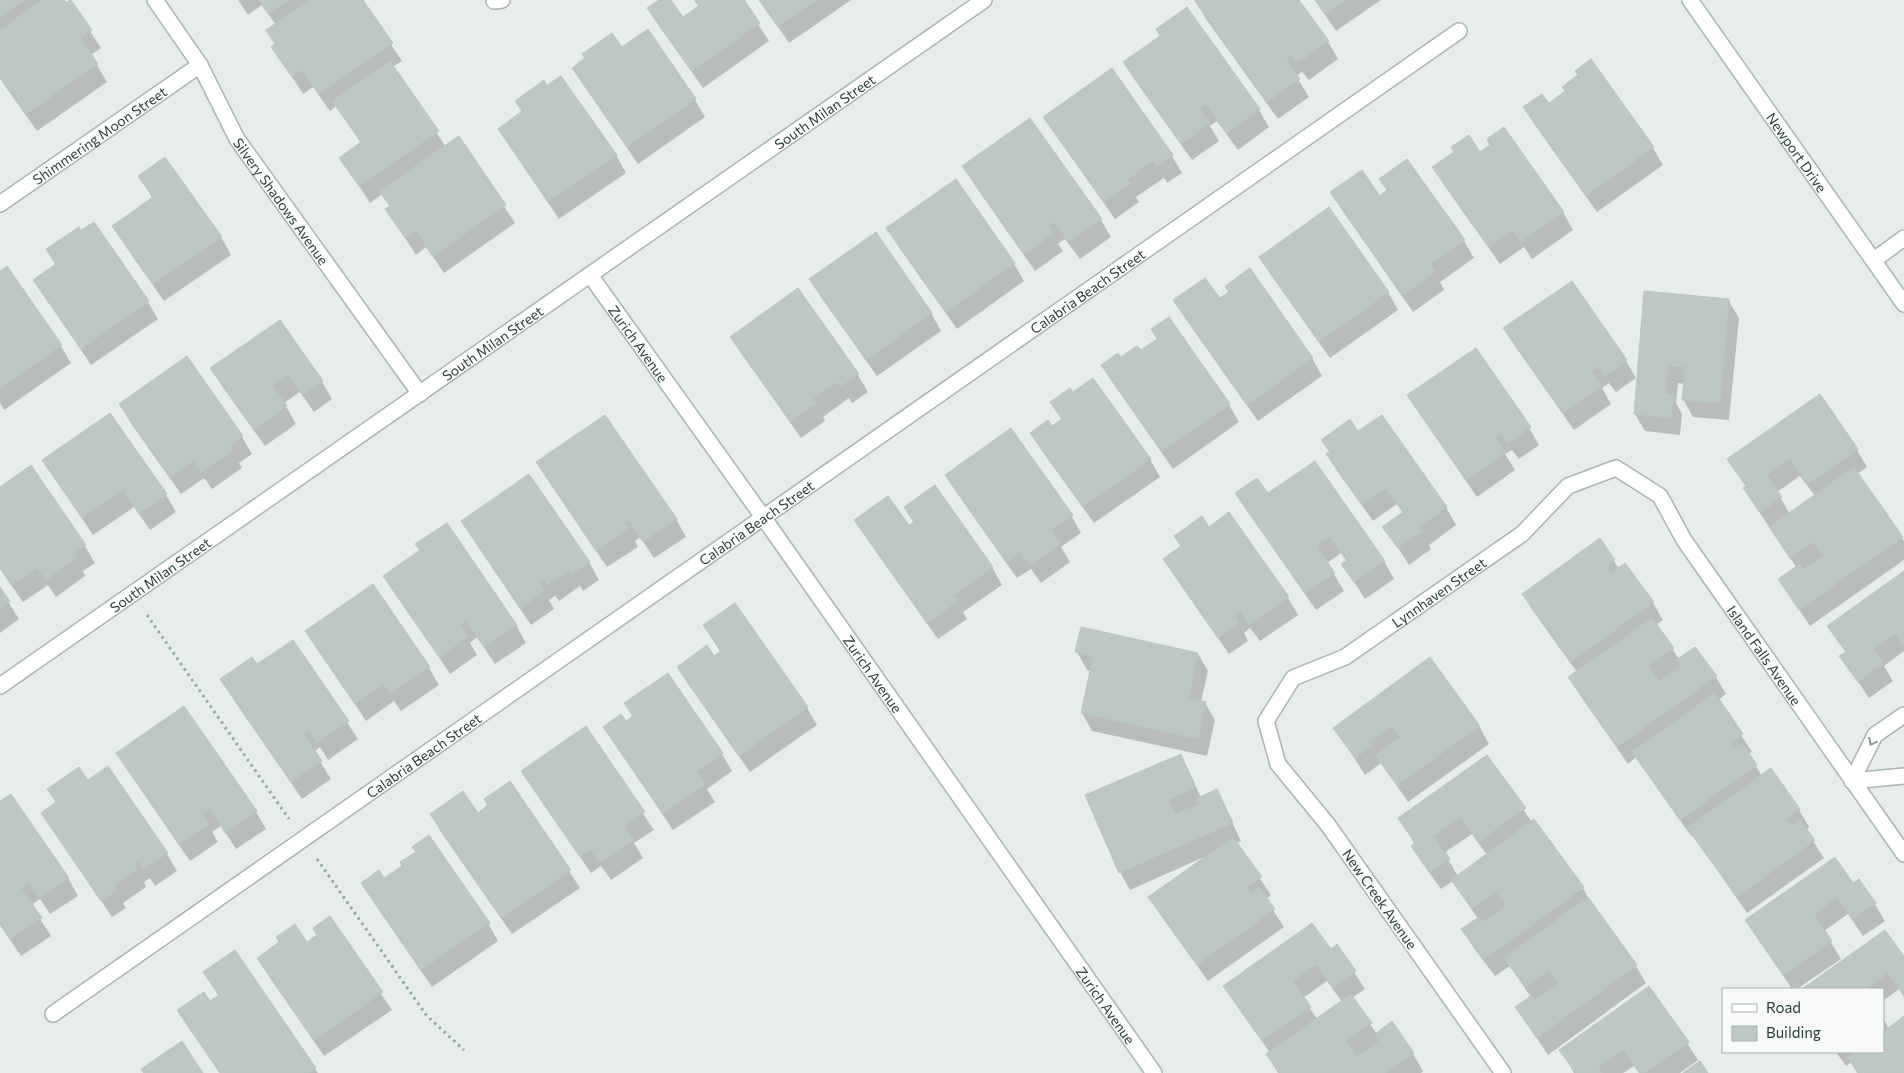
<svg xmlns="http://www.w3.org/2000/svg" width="1904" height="1073" font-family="Commissioner,sans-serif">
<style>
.shadow{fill:#0003;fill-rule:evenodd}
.building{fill:#bcc8c3;stroke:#b9c6c1}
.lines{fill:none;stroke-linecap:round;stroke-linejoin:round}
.street-casing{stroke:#a9b5b1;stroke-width:18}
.secondary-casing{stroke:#a6b8b2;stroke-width:18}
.path{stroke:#8aada2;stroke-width:3;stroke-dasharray:2.5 4;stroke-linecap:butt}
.street{stroke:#fff;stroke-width:15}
.secondary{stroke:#fff;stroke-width:15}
.oneway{stroke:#939e9c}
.labels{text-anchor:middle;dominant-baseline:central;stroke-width:4;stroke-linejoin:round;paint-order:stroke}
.street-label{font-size:14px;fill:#273e38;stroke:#f7faf8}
</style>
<rect width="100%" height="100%" fill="#e6edea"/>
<g class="shadow">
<polygon points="0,0 63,0 66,4 70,1 101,48 91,55 107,82 37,131 0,79"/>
<polygon points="238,0 362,0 402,61 392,67 446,147 459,138 515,223 444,273 426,247 416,255 387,210 390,207 382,194 370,203 341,158 362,144 337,106 330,111 313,87 303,94 273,47 276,45 276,25 262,5 248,15"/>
<polygon points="661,0 670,0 683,18 699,7 694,0 742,0 769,41 703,88 659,26 649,8"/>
<polygon points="759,0 851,0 789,43"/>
<polygon points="1198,0 1298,0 1328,42 1338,59 1309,80 1302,72 1296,76 1309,97 1278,119 1206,19 1196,1"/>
<polygon points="1315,0 1381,0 1336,31"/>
<polygon points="1187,9 1259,110 1269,127 1238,150 1217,121 1210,126 1219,141 1192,160 1135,80 1125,63 1161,37"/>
<polygon points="1591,61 1653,148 1663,165 1597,212 1535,125 1525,107 1549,105 1566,92"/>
<polygon points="574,68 695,100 705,117 638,164 584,85"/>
<polygon points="1111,70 1172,156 1182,173 1167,183 1164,178 1136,197 1139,202 1115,219 1055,134 1045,117"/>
<polygon points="547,87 616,155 626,173 559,219 499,129 523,112"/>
<polygon points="1029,119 1101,220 1111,237 1080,259 1065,239 1058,244 1063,251 1035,271 974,184 964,166"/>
<polygon points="1455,152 1480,153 1563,212 1573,230 1532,259 1524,247 1500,264 1444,185 1434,167"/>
<polygon points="140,177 221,237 231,255 164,301 124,244 114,227 153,199"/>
<polygon points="1332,193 1379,197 1464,241 1474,258 1440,282 1444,290 1413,312 1342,210"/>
<polygon points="94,223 148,302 158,319 91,365 35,280 56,266 47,250"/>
<polygon points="888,229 1014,264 1024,281 957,329 898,246"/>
<polygon points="1260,258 1388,292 1398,310 1330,358 1271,275"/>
<polygon points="7,267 61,346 71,363 4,410 0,403 0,272"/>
<polygon points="811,280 931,313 941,331 877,376 821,297"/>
<polygon points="1646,293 1728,300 1739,318 1729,420 1693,417 1683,399 1685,384 1678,383 1676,403 1682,414 1680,435 1645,431 1635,414"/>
<polygon points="1219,300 1312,358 1322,376 1258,421 1185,318 1175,301"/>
<polygon points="1168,319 1229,405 1239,422 1173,469 1113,383 1103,366 1141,352 1158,339"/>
<polygon points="279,321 322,382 332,399 314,412 300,392 284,403 296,424 265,446 222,386 212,368"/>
<polygon points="1505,329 1626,361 1636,378 1616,392 1609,383 1602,388 1611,404 1574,430 1515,346"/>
<polygon points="732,337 858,375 868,392 852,403 849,398 823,417 825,421 801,438 742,354"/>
<polygon points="187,358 242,437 252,454 239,463 242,468 212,489 204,478 181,494 130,422 120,404"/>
<polygon points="1409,395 1529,428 1539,445 1519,459 1512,450 1505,454 1515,470 1477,497 1419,413"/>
<path d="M1819,395L1857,450L1867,467L1857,474L1904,541V560L1810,626L1779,580L1797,568L1755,506L1745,489L1747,487L1729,459ZM1800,476L1815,496L1790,514L1777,492Z"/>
<polygon points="1052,403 1150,459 1160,477 1094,523 1042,451 1032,434 1052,428 1062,420"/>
<polygon points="110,415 166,495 176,512 150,530 134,507 93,535 44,461"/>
<polygon points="1358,433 1446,507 1456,525 1429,545 1431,549 1409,565 1384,527 1403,513 1397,504 1373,521 1338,472 1328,455 1330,453 1323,440"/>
<polygon points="537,463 676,519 686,537 654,558 640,537 635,541 638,547 607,567"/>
<polygon points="31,467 85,546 95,563 83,571 85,576 56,597 48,585 23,602 0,569 0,488"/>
<polygon points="946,476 1071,515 1081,533 1061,547 1070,562 1041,583 1031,569 1017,578 957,493"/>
<polygon points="1237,493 1384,561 1394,579 1365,599 1343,565 1347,562 1341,553 1327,563 1344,591 1316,610 1247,511"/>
<polygon points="905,507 992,567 1002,585 963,612 967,619 938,639 866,537 856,520 909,527 914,523"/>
<polygon points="462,522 589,562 599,580 583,591 580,586 559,601 555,596 549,600 554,609 531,625"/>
<polygon points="1208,528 1288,598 1298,615 1260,641 1250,628 1244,633 1248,641 1229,654 1175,576 1165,559 1181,547 1175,537"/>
<polygon points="1600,540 1619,569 1625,564 1653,603 1663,620 1656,625 1679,659 1695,648 1716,677 1726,694 1718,700 1752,752 1748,754 1762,776 1799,810 1809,827 1806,830 1824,858 1747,913 1693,835 1691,836 1636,757 1628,764 1580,695 1570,678 1577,672 1533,611 1523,594"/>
<polygon points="1904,573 1904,651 1884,666 1893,681 1869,698 1841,657 1846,653 1829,626"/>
<polygon points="385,576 516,625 526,643 495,664 477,637 470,643 477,655 450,674"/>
<polygon points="0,589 19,619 0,633"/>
<polygon points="735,604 807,708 817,725 750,772 688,684 678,667 714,657 721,653 704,626"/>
<polygon points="307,631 429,668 439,685 401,711 394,701 366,721"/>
<polygon points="293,641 358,739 328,760 320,747 314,752 331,779 302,799 232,697 222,680 256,666"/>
<polygon points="1077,652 1198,654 1208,671 1201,702 1205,703 1215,720 1207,756 1092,731 1082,713 1091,671 1087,670"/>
<polygon points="1430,659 1479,726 1489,744 1408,802 1381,763 1365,775 1335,728"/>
<polygon points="625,722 722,754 732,771 707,789 715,802 673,830 605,727"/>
<polygon points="586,728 654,830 634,843 643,858 611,880 601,866 591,873 522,771"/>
<polygon points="118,754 256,812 266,829 236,849 221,826 212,832 218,842 190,861 128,771"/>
<polygon points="1180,756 1190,773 1201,798 1217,791 1241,841 1236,843 1271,895 1266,899 1284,927 1208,981 1160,914 1150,897 1204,857 1130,890 1120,872"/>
<path d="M1487,757L1532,822L1534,821L1583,888L1592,906L1636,966L1646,983L1548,1055L1516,1007L1531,997L1510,966L1495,976L1473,947L1463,929L1478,919L1453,881L1441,889L1423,864L1413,846L1416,844L1400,818ZM1472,834L1487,855L1458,876L1444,853Z"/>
<polygon points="88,782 167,854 177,871 155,886 150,878 144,882 146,887 123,903 126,908 112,917 43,813 57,803 49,789"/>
<polygon points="0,803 68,878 78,896 50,914 40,899 31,905 51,936 21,956 0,925"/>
<polygon points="431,814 477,814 569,871 580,888 512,934 441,832"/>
<polygon points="384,880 488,923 498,941 432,987 372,900 362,883"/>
<polygon points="1853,885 1875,904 1885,921 1863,936 1848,914 1824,931 1841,959 1797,989 1792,989 1747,920"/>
<polygon points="329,918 392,1010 324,1056 268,975 258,958 307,944 319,936"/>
<polygon points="1885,932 1904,958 1904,997 1899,989 1883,1001 1883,989 1804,989"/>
<path d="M1337,946L1365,989L1352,998L1377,1034L1392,1023L1413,1054L1423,1071L1421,1073H1278L1267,1054L1270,1053L1225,986L1330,951ZM1327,981L1342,1002L1317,1019L1303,998Z"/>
<polygon points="235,951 315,1069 318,1073 220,1073 189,1028 179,1011 210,1002 219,997 205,973"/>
<polygon points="1883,1018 1889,1029 1904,1018 1904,1073 1857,1073 1851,1062 1846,1066 1836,1052 1883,1052"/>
<polygon points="1687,1043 1698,1060 1680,1073 1639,1073 1634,1066 1623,1073 1574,1073 1561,1050"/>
</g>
<g class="building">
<polygon points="0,0 24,0 0,17"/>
<polygon points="42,0 64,0 66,2 71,0 92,30 81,38 98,64 26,114 0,78 0,30"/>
<polygon points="259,0 288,0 268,14"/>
<polygon points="310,0 363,0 393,43 319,94 302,70 292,77 271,47 275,44 266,30"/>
<polygon points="659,0 671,0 683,17 699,6 695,0 744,0 760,23 692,71 647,8"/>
<polygon points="759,0 816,0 778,26"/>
<polygon points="1196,0 1299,0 1329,41 1298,63 1291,55 1286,59 1300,79 1267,102 1195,1"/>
<polygon points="1315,0 1346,0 1325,14"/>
<polygon points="1187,7 1260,109 1227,133 1206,104 1200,109 1210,123 1181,144 1123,62 1160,36 1156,29"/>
<polygon points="648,29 696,99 627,147 572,68 585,58 582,54 612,33 622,47"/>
<polygon points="1591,59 1654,147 1586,196 1523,107 1542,94 1549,103 1565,91 1562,87 1578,75 1575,71"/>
<polygon points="390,61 439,131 359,186 339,158 361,142 332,101"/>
<polygon points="1112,68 1173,155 1156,167 1153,161 1127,180 1130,184 1104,202 1043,117"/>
<polygon points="561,76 617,155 548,202 498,129 522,111 515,101 544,80 547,85"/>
<polygon points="1030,118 1102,219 1069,242 1054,222 1049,226 1054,233 1024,254 962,166"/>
<polygon points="1504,127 1564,212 1521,242 1513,230 1489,247 1432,167 1454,152 1451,147 1469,135 1480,152 1490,145 1487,139"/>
<polygon points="459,136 506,205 433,256 416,231 405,238 385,209 390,206 379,191"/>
<polygon points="165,157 222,237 153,284 112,226 153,197 138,176"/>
<polygon points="1407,159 1465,240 1430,264 1435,272 1403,295 1330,192 1362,170 1380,196 1387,190 1379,179"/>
<polygon points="956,179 1015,263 946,312 886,228"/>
<polygon points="1329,207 1389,292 1319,342 1259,257"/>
<polygon points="94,222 149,301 81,349 33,280 56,264 46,249 79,227 81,230"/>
<polygon points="876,232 932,313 866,360 809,279"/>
<polygon points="7,266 62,345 0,388 0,271"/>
<polygon points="1250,268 1313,358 1247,405 1173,300 1205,278 1220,298 1229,292 1225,286"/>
<polygon points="1572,281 1627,360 1605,376 1598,366 1591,371 1602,386 1563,413 1503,328"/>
<polygon points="798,288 859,374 841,386 838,382 813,399 816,403 790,421 730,337"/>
<polygon points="1644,291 1729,299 1720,403 1682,400 1685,367 1668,366 1666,394 1673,395 1671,418 1634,414"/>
<polygon points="1169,317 1230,404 1162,452 1101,365 1118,353 1121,357 1137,346 1141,350 1157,339 1151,329"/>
<polygon points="280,320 323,381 303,395 289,375 273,386 287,406 254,430 210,368"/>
<polygon points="1476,348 1531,427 1508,443 1501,433 1495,437 1506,452 1466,480 1407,395"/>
<polygon points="187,356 243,436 230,446 233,450 201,472 193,461 170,477 119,404"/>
<polygon points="1093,378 1151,459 1083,507 1030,433 1048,420 1052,426 1062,419 1050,402 1070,388 1073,392"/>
<polygon points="1820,394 1858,449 1808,484 1790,459 1767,475 1782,497 1760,512 1743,488 1746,486 1727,459"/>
<polygon points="110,413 167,494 139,514 123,490 82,518 42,460"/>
<polygon points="605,415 677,519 643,542 629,520 625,523 629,528 596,551 536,462"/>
<polygon points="1382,415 1447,507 1419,527 1422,531 1398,548 1382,527 1403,512 1386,488 1362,505 1326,454 1330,452 1321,440 1350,419 1358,431"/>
<polygon points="1011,428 1073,515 1051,530 1061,544 1030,566 1020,552 1006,562 945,475"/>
<polygon points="1315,461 1385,561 1354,582 1341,564 1347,560 1330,537 1316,546 1335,573 1305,593 1235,493 1257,478 1268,493"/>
<polygon points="31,465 86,545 73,554 77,558 46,580 37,568 12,585 0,568 0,487"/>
<polygon points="1854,467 1903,537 1799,610 1778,579 1800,564 1804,569 1823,556 1813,542 1790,558 1769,527"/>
<polygon points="529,474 590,562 572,574 569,570 548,584 544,579 540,582 545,591 520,608 461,521"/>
<polygon points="935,485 993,567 954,595 958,601 927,623 854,520 888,496 909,525 914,522 904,507"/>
<polygon points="1229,512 1289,597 1249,625 1240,611 1234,615 1239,623 1218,638 1163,559 1181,546 1174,536 1202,516 1209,527"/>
<polygon points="447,523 517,625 484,647 466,621 460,625 468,637 439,657 383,576 420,550 415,544"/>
<polygon points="1600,538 1615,560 1607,566 1611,573 1625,563 1654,602 1571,662 1522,594"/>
<polygon points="1904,571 1904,647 1895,634 1873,649 1884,663 1858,682 1839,656 1846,652 1827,626"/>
<polygon points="373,584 430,667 390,694 384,684 355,704 305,631"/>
<polygon points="0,587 10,601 0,608"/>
<polygon points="735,603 808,707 739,756 677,667 707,645 714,656 721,651 703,625"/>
<polygon points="1652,618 1674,648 1648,666 1659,681 1681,666 1676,660 1695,647 1717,676 1617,747 1568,677"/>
<polygon points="1081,627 1198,653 1189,698 1206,702 1198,739 1081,713 1093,657 1075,652"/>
<polygon points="293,640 349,721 317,743 309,731 304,734 322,761 291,782 220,679 252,657 257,664"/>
<polygon points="1430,657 1480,726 1397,785 1375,755 1400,737 1392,726 1369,742 1372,746 1355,758 1333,728"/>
<polygon points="668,673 723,753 697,771 706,784 663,814 603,727 621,714 626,721 633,716 624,703"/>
<polygon points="1715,693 1743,734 1730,743 1734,748 1742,743 1757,765 1680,820 1632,752"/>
<polygon points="184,706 257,811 225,833 210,809 202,814 209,824 179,844 116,753"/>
<polygon points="586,726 645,812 624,826 634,840 600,863 590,849 580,857 521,771"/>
<polygon points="1181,754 1195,788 1169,799 1175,814 1199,804 1196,799 1217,789 1233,823 1119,873 1085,795"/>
<polygon points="1487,755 1526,808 1478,842 1461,817 1434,836 1450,859 1430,873 1411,846 1415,843 1398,818"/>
<polygon points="108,766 168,853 144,869 139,861 135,864 137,869 114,886 117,890 101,901 41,813 56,802 47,789 79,767 88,780"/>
<polygon points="1771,768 1800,809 1786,819 1791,826 1800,820 1815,840 1737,897 1687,828"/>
<polygon points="510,781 571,870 501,918 430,814 463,791 478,813 488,805 484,799"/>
<polygon points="11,794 69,878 39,898 29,883 21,888 42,918 10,939 0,924 0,801"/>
<polygon points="1534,819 1584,887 1484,960 1461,929 1479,917 1483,922 1506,905 1496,892 1472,909 1451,880"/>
<polygon points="429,835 490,923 421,970 361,883 379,870 384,878 402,866 400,862 416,852 412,847"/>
<polygon points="1233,837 1262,877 1247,888 1251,893 1259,887 1275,909 1197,965 1148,897"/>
<polygon points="1835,857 1853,883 1859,879 1876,903 1853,919 1837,897 1814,914 1832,941 1783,975 1745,920"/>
<polygon points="1588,897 1637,965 1537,1038 1515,1007 1532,995 1535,1000 1558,983 1549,970 1525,987 1504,958"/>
<polygon points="330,916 383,992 314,1040 257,958 279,942 276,937 295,924 307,942 317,935 313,928"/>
<polygon points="1312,923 1331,949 1337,944 1356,971 1333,988 1316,964 1293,981 1311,1007 1262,1041 1223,986"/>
<polygon points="1885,930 1904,956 1904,995 1888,973 1865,989 1802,989"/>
<polygon points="235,950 316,1068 309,1073 220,1073 177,1010 204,992 210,1001 219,995 203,972"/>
<polygon points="1649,986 1689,1042 1645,1073 1640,1073 1623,1049 1598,1067 1602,1073 1576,1073 1559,1050"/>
<polygon points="1351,994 1372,1023 1346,1041 1357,1056 1379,1041 1375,1034 1392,1021 1414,1053 1386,1073 1279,1073 1266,1054"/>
<polygon points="1904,1016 1904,1073 1858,1073 1847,1057 1855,1052 1883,1052 1883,1032"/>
<polygon points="182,1041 203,1073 144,1073 141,1069"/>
<polygon points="1700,1061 1708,1073 1683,1073"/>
</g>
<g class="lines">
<g class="street-casing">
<g id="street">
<path id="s1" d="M155,0L200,65L237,139L420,394"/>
<polyline points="494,1 502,0"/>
<path id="s2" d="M0,204L200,65"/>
<polyline points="1874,260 1904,238"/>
<path id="s3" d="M590,275L763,517L1154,1073"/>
<path id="s4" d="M0,686L984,0"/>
<polyline points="1852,781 1875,735 1904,715"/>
<polyline points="1852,781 1904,776"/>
<path id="s5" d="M53,1014L1459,31"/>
<path id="s6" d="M1503,1073L1328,825L1278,764L1266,721L1293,678L1345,657L1522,534L1568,486L1616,468L1660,496L1684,540L1904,854"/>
</g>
</g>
<g class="secondary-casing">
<g id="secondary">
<path id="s7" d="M1690,0L1904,304"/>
</g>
</g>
<g class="path">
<polyline points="147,615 289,819"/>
<polyline points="317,859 427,1016 464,1050"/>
</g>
<use href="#street" class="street"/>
<use href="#secondary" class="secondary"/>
</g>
<defs><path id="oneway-chevron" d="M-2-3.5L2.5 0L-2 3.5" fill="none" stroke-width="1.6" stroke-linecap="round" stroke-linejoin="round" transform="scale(1.25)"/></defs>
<use class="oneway" href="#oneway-chevron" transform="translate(1872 742) rotate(118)"/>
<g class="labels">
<g class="street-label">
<text stroke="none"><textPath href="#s4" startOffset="1005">South Milan Street</textPath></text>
<text stroke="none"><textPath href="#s2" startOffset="121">Shimmering Moon Street</textPath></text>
<text stroke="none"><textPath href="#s7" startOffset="186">Newport Drive</textPath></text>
<text stroke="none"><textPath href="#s1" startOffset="238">Silvery Shadows Avenue</textPath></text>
<text stroke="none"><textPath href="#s5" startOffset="1262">Calabria Beach Street</textPath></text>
<text stroke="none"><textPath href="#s4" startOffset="600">South Milan Street</textPath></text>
<text stroke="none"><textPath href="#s3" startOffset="84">Zurich Avenue</textPath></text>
<text stroke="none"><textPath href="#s5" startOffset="858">Calabria Beach Street</textPath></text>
<text stroke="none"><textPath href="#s4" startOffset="195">South Milan Street</textPath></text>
<text stroke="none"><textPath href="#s6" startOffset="648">Lynnhaven Street</textPath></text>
<text stroke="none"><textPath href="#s6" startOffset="1110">Island Falls Avenue</textPath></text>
<text stroke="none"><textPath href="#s3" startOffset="489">Zurich Avenue</textPath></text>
<text stroke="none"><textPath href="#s5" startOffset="452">Calabria Beach Street</textPath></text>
<text transform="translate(1380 899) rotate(55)">New Creek Avenue</text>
<text stroke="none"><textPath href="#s3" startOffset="894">Zurich Avenue</textPath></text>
</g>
</g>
<rect x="1722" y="988" width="162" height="65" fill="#f7faf8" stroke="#a4afab"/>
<rect x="1732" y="1004" width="25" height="8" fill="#ffffff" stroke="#a4afab"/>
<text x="1766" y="1013" font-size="15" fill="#273e38">Road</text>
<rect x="1732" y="1026" width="25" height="15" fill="#bcc8c3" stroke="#a4afab"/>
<text x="1766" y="1038" font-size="15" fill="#273e38">Building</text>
</svg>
